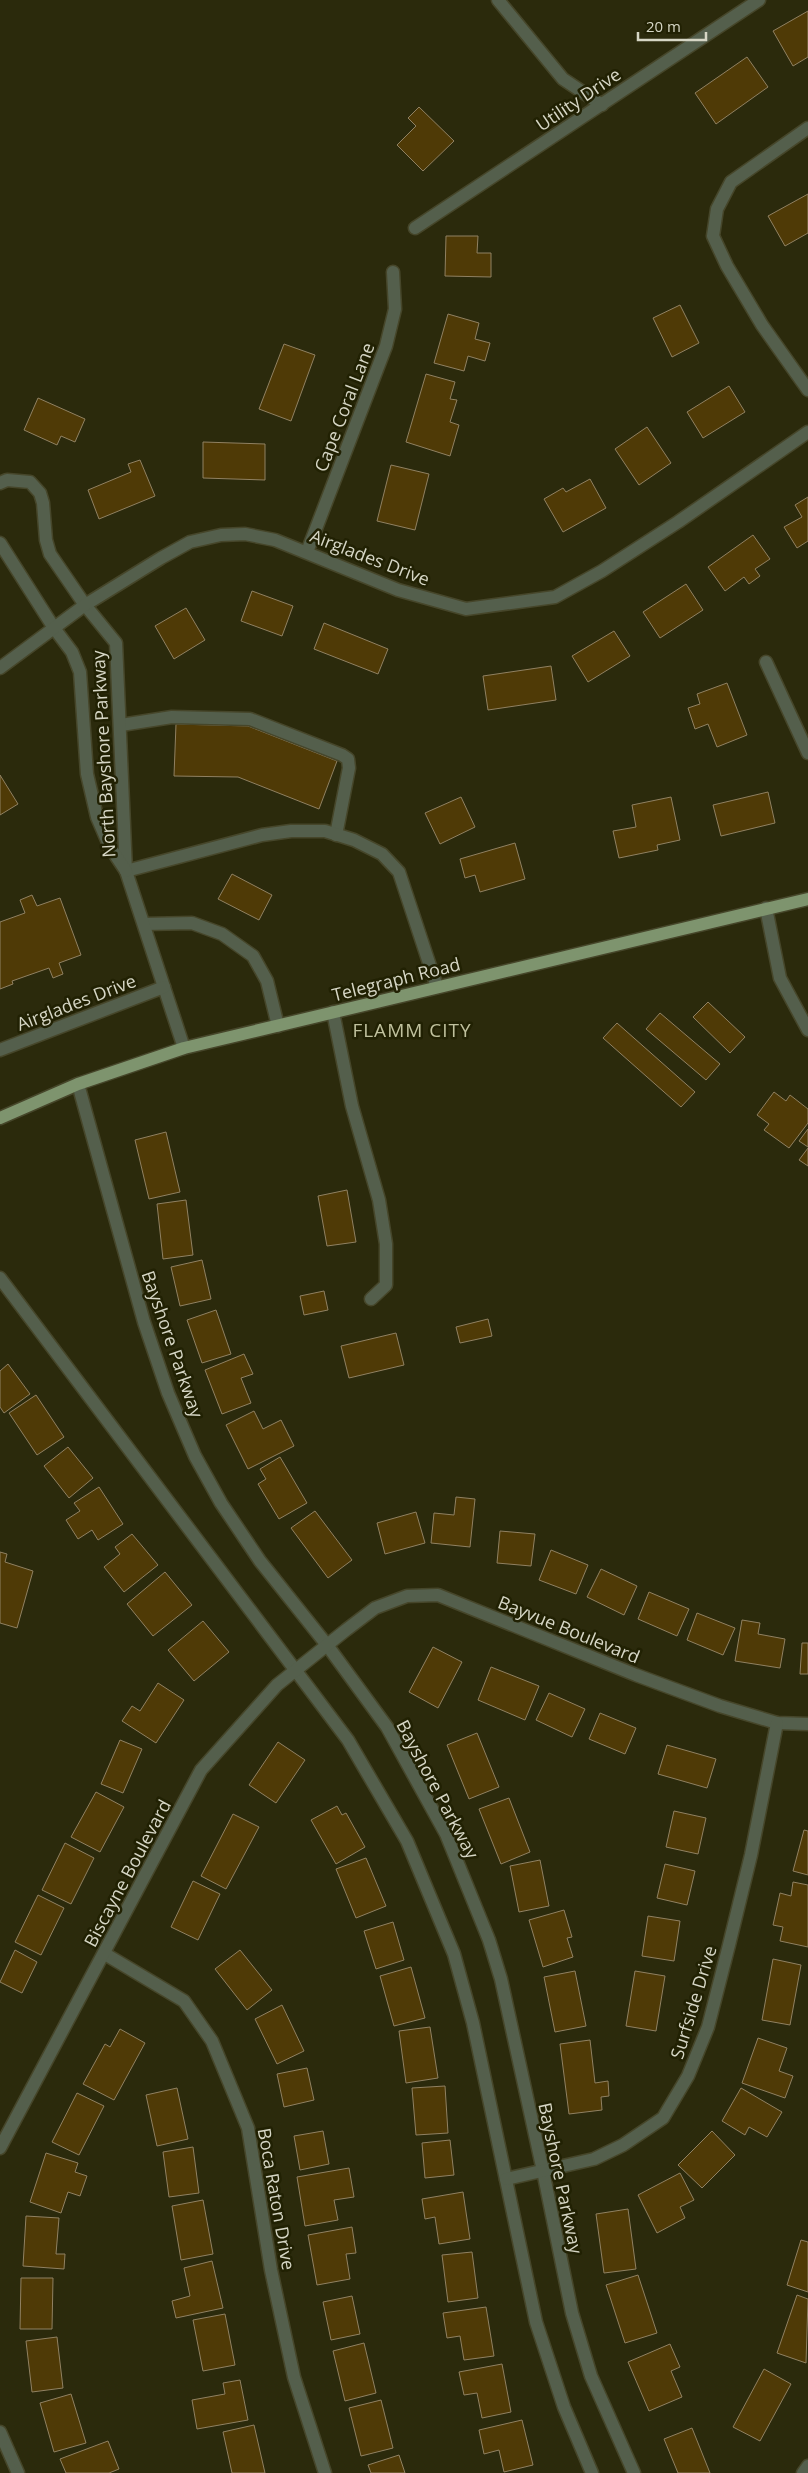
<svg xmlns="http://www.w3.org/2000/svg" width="808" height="2473" font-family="'Open Sans',sans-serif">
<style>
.building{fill:#4f3a06;stroke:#908162}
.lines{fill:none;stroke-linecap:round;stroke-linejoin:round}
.lane-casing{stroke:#46462a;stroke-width:15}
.street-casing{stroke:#46462a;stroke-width:15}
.primary-casing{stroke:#46462a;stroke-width:15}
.lane{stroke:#545f4c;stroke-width:12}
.street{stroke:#545f4c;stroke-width:12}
.primary{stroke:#7e946e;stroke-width:12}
.labels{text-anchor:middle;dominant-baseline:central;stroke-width:5;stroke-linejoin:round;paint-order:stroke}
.street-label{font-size:18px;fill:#d6d6c5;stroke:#212103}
.neighbourhood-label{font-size:19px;letter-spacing:1px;fill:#c0c19e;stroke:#212103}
</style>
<rect width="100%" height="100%" fill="#2b2a0c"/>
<g class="building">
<polygon points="808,11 808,57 793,66 773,31"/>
<polygon points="747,57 768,87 716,124 695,93"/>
<polygon points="419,107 454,141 423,171 397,145 416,126 408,118"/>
<polygon points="808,194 808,233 785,246 768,216"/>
<polygon points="446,236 478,236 477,253 491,253 491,277 445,276"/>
<polygon points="680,305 699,343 672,357 653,318"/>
<polygon points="448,314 479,323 475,339 490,343 485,361 468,356 464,371 434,363"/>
<polygon points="284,344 315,355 291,421 259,409"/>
<polygon points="426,374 455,382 450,399 457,400 450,422 459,425 450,456 406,442"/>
<polygon points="729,386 745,412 703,438 687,412"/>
<polygon points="38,398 85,419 75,442 61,436 57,445 24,430"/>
<polygon points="647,427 671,463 639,485 615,449"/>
<polygon points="203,442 265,444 265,480 203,478"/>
<polygon points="140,460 155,496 99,519 88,490 131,472 128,464"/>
<polygon points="391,465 429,474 415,530 377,521"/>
<polygon points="590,479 606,508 563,532 544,499 563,488 566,492"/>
<polygon points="808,497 808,541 797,548 784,527 802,517 795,505"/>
<polygon points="753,535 770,559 755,569 760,576 749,584 744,577 725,591 708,567"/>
<polygon points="686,584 703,610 660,638 643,612"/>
<polygon points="252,591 293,606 282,636 241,621"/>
<polygon points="186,608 205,640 174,659 155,626"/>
<polygon points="324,623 388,649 378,674 314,649"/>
<polygon points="614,631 630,656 588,682 572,656"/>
<polygon points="551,666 556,700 488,710 483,676"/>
<polygon points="727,683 747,735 717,747 708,724 695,729 688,708 700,704 697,694"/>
<polygon points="176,724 248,726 337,761 319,809 238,777 174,776"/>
<polygon points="0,775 18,804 0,815"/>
<polygon points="768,792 775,823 721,836 713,805"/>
<polygon points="461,797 475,827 440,844 425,813"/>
<polygon points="671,797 680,840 657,845 658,850 619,858 613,831 636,827 632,805"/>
<polygon points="515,843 525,879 480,892 475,875 465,878 460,859"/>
<polygon points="232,874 272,895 259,920 218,899"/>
<polygon points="32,895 37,906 60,898 81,955 59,963 63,974 53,978 49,968 12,981 13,984 0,989 0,922 25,913 20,900"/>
<polygon points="708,1002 745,1037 730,1053 693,1017"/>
<polygon points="660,1013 720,1064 706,1080 646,1029"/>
<polygon points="617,1023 695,1092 681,1107 603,1038"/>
<polygon points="774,1092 786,1101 790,1095 808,1109 808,1123 789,1148 764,1130 769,1124 757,1115"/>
<polygon points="808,1129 808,1147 799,1141"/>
<polygon points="166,1132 180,1192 149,1199 135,1140"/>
<polygon points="808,1148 808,1166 799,1160"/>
<polygon points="347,1190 356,1242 327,1246 318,1196"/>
<polygon points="186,1200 193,1255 163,1259 157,1204"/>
<polygon points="202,1260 211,1299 180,1306 171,1267"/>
<polygon points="324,1291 328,1310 304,1315 300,1296"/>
<polygon points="216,1310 231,1354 202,1363 187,1320"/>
<polygon points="488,1319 492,1336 460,1343 456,1327"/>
<polygon points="396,1333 404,1365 349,1378 341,1346"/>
<polygon points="244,1354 253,1374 241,1378 251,1403 222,1414 205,1370"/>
<polygon points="8,1364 30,1394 4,1413 0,1407 0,1371"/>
<polygon points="36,1395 64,1437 37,1455 9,1413"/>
<polygon points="254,1411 263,1429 281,1420 294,1446 248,1469 226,1425"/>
<polygon points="68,1447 93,1478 69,1498 44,1466"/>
<polygon points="280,1457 307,1503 279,1519 258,1484 266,1479 260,1469"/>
<polygon points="99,1487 123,1524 98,1540 92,1530 78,1539 66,1520 80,1511 74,1503"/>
<polygon points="456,1497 475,1499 470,1547 431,1543 434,1513 454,1515"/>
<polygon points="315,1511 352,1560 328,1578 291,1528"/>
<polygon points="416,1512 425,1543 385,1554 377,1523"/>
<polygon points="500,1531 535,1534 531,1566 497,1563"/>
<polygon points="132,1534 158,1565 124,1592 104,1567 120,1554 115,1547"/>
<polygon points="551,1550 588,1565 576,1594 539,1580"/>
<polygon points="0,1552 7,1554 5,1562 33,1571 17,1628 0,1623"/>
<polygon points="601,1569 637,1586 624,1615 587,1597"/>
<polygon points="165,1572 192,1605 153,1636 127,1604"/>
<polygon points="649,1592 689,1609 677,1636 638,1619"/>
<polygon points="697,1613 735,1628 723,1655 687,1640"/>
<polygon points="742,1620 760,1623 758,1634 785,1639 780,1668 735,1661"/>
<polygon points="203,1621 229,1652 194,1681 168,1650"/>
<polygon points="802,1643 808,1643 808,1674 800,1674"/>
<polygon points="433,1647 462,1662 438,1708 409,1692"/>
<polygon points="491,1667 539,1686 525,1720 478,1700"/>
<polygon points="158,1683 184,1700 156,1743 122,1721 132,1706 140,1711"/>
<polygon points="549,1693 585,1709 572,1737 536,1720"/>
<polygon points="600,1713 636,1728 625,1754 589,1739"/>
<polygon points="477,1733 499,1787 469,1799 447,1745"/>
<polygon points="120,1740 142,1749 123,1793 101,1784"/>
<polygon points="278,1742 305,1760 276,1803 249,1785"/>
<polygon points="667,1745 716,1759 707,1788 658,1774"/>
<polygon points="96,1792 124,1807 100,1852 71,1837"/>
<polygon points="509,1798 530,1852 501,1864 479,1809"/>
<polygon points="337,1806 342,1815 346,1813 365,1847 336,1864 311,1820"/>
<polygon points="674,1811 706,1818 698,1854 666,1847"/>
<polygon points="233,1814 259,1827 226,1889 201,1876"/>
<polygon points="804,1830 808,1831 808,1875 793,1871"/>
<polygon points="65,1843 94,1858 71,1904 42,1890"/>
<polygon points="366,1858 386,1906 356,1918 336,1869"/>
<polygon points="540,1860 549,1906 519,1912 510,1866"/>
<polygon points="665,1864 695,1871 687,1905 657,1898"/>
<polygon points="193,1881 220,1894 198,1940 171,1927"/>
<polygon points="793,1882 808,1885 808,1947 780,1941 783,1927 773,1925 780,1893 791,1896"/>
<polygon points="38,1895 64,1908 41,1955 15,1942"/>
<polygon points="564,1910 572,1937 567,1938 573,1957 543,1967 529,1920"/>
<polygon points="648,1916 680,1921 674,1961 642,1956"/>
<polygon points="393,1922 404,1960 376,1969 364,1931"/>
<polygon points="15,1950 37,1962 22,1993 0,1982"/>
<polygon points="240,1950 272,1990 247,2010 215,1969"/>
<polygon points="773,1959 801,1965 790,2025 762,2020"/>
<polygon points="411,1967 425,2018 394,2026 380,1976"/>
<polygon points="575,1971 586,2026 555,2032 544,1977"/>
<polygon points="635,1971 665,1976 656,2031 626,2026"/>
<polygon points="282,2005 304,2051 277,2064 255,2019"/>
<polygon points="430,2027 438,2078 406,2083 399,2031"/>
<polygon points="120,2029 145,2043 114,2100 83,2084 105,2044 110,2047"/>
<polygon points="758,2038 787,2048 779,2071 793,2076 785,2098 742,2083"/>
<polygon points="590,2040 595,2083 608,2081 609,2096 601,2097 602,2110 569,2114 560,2044"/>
<polygon points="307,2068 314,2100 284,2107 277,2074"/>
<polygon points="445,2086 448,2133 416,2135 412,2088"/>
<polygon points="177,2088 188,2139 157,2146 146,2095"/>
<polygon points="741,2088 782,2112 767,2137 749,2127 745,2135 722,2121"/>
<polygon points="77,2093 104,2106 79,2155 52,2142"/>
<polygon points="323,2131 329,2164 300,2170 294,2136"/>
<polygon points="712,2131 735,2155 702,2188 678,2165"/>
<polygon points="450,2140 454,2175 425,2178 422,2143"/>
<polygon points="193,2147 199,2193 169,2197 163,2152"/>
<polygon points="46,2153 78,2163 75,2172 87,2176 80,2196 68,2192 61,2213 30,2202"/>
<polygon points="349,2168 354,2197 334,2200 338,2220 305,2226 297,2177"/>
<polygon points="680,2173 694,2200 680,2207 685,2218 657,2233 638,2195"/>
<polygon points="463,2192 470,2239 439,2244 435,2217 425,2219 422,2199"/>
<polygon points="203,2200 213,2254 181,2260 172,2206"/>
<polygon points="628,2209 636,2269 604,2273 596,2214"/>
<polygon points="26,2216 59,2218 56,2254 65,2254 64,2269 23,2266"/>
<polygon points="352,2227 356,2253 346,2254 350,2279 317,2285 308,2235"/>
<polygon points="801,2240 808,2242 808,2292 787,2285"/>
<polygon points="472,2252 478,2298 448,2302 442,2255"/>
<polygon points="212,2261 223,2308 176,2318 172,2301 190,2296 184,2268"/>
<polygon points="638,2275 657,2333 625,2343 606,2285"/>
<polygon points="21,2278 53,2278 52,2329 20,2329"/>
<polygon points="797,2295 808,2299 806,2363 777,2353"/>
<polygon points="352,2296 360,2334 331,2340 323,2302"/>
<polygon points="486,2307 494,2356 464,2360 460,2336 447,2338 443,2313"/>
<polygon points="225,2314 235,2365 203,2371 193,2320"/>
<polygon points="57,2337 63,2388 32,2392 26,2341"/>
<polygon points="364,2343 376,2393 345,2401 333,2351"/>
<polygon points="670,2344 680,2367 671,2371 682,2397 649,2411 628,2362"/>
<polygon points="502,2364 511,2412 482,2418 477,2393 464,2395 459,2372"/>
<polygon points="764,2369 791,2384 760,2441 733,2427"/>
<polygon points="240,2380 248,2420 197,2429 192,2400 225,2394 223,2383"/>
<polygon points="71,2394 86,2443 54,2452 40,2403"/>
<polygon points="381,2400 393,2448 361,2456 349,2408"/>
<polygon points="522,2420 533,2465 504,2472 499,2450 484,2454 479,2430"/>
<polygon points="254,2425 265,2473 232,2473 223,2432"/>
<polygon points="692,2428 710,2473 678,2473 664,2439"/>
<polygon points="108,2441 119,2469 109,2473 66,2473 60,2459"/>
<polygon points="399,2455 405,2473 371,2473 368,2465"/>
</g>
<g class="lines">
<g class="lane-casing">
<g id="lane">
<polyline points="498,0 563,79 602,105"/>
<polyline points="121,725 172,717 250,719 342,755 348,759 349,768 336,835"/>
<polyline points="126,871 262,835 291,831 325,831 354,840 382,854 399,872 437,987"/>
<polyline points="144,924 192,923 222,934 253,956 267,981 278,1026"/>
<polyline points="333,1012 352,1106 379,1200 386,1244 386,1285 371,1299"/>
</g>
</g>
<g class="street-casing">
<g id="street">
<polyline points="808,128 731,182 717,209 713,236 727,266 762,325 808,390"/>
<polyline points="415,228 759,0"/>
<polyline points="0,483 7,480 30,482 40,493 43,503 46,540 50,554 85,605 116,643 126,871 184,1048"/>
<polyline points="0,543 54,628 72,652 80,672 87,774 97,817 110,847 126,871"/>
<polyline points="307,552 386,346 395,309 393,272"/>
<polyline points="766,662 808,753"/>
<polyline points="0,668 85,605 161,558 190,542 221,535 245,534 275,540 398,590 466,609 555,597 602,571 678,522 808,432"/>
<polyline points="766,908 780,978 808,1030"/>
<polyline points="0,1050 164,987"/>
<polyline points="78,1084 144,1322 168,1393 195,1456 221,1503 260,1561 327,1645 387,1727 446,1834 489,1940 501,1979 543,2171 572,2313 591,2376 634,2473"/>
<polyline points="0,1278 348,1740 407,1841 454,1954 473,2023 536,2322 564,2407 592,2473"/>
<polyline points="105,1954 184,2001 212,2041 248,2128 271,2270 294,2377 325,2473"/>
<polyline points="0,2148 201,1770 277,1685 346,1630 375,1608 407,1596 438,1595 636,1675 720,1706 777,1723 808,1724"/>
<polyline points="506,2179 594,2159 623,2145 663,2118 688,2076 708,2027 729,1945 751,1855 777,1723"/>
<polyline points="0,2432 18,2473"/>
<polyline points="803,2473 808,2466"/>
</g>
</g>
<g class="primary-casing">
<polyline id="primary" points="0,1118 78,1084 184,1048 808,899"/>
</g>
<use href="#lane" class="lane"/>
<use href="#street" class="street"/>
<use href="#primary" class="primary"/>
</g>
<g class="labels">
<g class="street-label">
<text transform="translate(578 99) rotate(-34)">Utility Drive</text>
<text transform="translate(344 407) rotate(-69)">Cape Coral Lane</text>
<text transform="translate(370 557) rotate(21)">Airglades Drive</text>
<text transform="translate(103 754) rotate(-93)">North Bayshore Parkway</text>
<text transform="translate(396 979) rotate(-14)">Telegraph Road</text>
<text transform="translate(76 1002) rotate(-21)">Airglades Drive</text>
<text transform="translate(173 1344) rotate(71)">Bayshore Parkway</text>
<text transform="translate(569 1629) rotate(22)">Bayvue Boulevard</text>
<text transform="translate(438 1789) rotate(62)">Bayshore Parkway</text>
<text transform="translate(127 1873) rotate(-62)">Biscayne Boulevard</text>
<text transform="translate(693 2002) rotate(-73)">Surfside Drive</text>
<text transform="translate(561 2178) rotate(78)">Bayshore Parkway</text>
<text transform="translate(277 2199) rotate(80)">Boca Raton Drive</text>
</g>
<g class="neighbourhood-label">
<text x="412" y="1030">FLAMM CITY</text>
</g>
</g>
<path d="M638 32v8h68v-8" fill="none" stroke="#d6d6c5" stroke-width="2.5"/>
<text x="646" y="32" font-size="15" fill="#d6d6c5" stroke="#212103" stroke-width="4" paint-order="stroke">20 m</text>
</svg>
